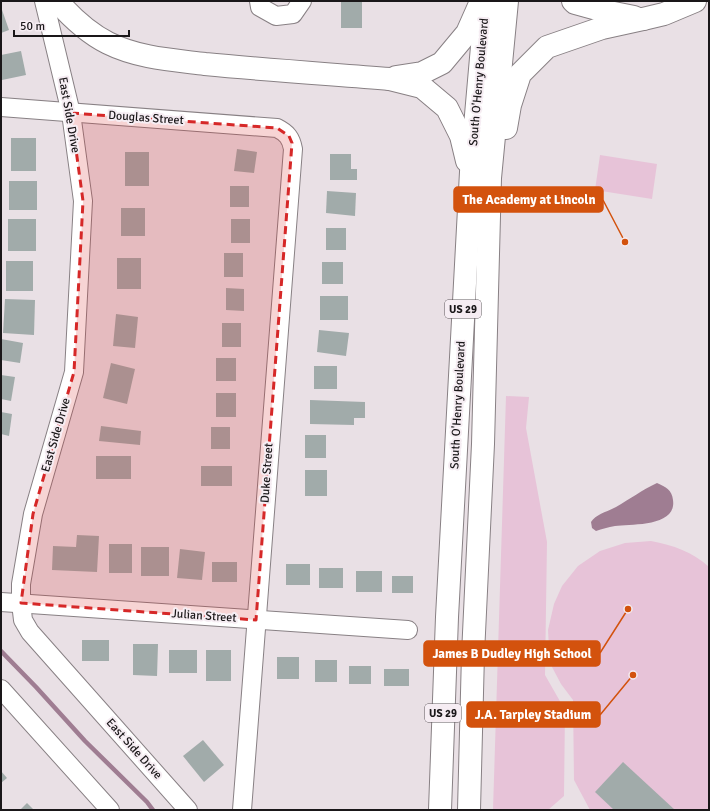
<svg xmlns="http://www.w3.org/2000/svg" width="710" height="811" font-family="Signika,sans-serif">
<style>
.green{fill:#e7c3d8}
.water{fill:#9f7d92}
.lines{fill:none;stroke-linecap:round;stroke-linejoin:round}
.stream{stroke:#9f7d92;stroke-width:4.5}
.building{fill:#a1abaa}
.street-casing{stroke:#888084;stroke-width:20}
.primary-casing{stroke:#888084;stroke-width:24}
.highway-casing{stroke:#888084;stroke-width:24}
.street{stroke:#fff;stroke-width:18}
.primary{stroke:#fff;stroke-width:22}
.highway{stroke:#fff;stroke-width:22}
.marked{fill:#d62828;fill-opacity:0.2;stroke:#d62828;stroke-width:3;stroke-dasharray:8 5;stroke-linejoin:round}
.labels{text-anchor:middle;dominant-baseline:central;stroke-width:4;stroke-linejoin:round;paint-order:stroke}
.shield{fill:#f6edf3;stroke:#5c575a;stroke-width:1}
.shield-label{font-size:11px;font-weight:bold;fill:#1a1719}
.street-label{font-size:12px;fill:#1a1719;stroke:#f6edf3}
.leader{fill:none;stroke:#d3520d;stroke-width:1.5}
.callout-dot{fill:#d3520d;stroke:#f6edf3;stroke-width:1.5}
.callout{fill:#d3520d;stroke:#d3520d;stroke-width:1.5}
.callout-label{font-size:13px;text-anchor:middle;font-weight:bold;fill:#fff}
</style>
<rect width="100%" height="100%" fill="#e9e0e5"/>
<g class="green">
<polygon points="600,155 657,164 652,199 595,190"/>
<polygon points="506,396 529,397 526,428 547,542 545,675 565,710 564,796 548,810 493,810"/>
<path d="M651,541C673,545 693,552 709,567V810H590L574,780L573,700L561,684L552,667L549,648L548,630L554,604L562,586L578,566L600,551L625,543Z"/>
</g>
<path class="water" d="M657,483C666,487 672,490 673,500C677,527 631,524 615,526C608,527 602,529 596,531L592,528L591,522C596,514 607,512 616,507C630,499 642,490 657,483Z"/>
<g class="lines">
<polyline class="stream" points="1,651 36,687 85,741 147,802 153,810"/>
</g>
<g class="building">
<rect x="341" y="2" width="21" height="26"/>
<polygon points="1,7 9,30 1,33"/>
<polygon points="21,51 26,75 2,80 1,55"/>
<rect x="11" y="138" width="25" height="33"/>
<polygon points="237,149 257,152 254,173 234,171"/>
<rect x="125" y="152" width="24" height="34"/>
<polygon points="330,154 351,154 351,169 357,169 357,180 330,180"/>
<rect x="9" y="181" width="28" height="29"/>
<rect x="230" y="186" width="19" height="21"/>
<polygon points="327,191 356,193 355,216 326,213"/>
<rect x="121" y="208" width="24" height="28"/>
<rect x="8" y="219" width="28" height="32"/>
<rect x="231" y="219" width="19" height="24"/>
<rect x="326" y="228" width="20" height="22"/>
<rect x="224" y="253" width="19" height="24"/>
<rect x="117" y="258" width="24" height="31"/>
<rect x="6" y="261" width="27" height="30"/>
<rect x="322" y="262" width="21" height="22"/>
<polygon points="226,288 244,289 244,311 226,310"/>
<rect x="320" y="296" width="28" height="24"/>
<polygon points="5,299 35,300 34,335 3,333"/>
<polygon points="116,314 138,317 135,348 113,346"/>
<rect x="222" y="323" width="19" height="24"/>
<polygon points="319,330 349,333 346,356 317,352"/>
<polygon points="1,339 23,343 20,363 1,360"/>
<rect x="216" y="358" width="20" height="23"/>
<polygon points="111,363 135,369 127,404 103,398"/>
<rect x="314" y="366" width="23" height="23"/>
<polygon points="1,375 15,377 11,401 1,399"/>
<rect x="216" y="393" width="20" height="24"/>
<polygon points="310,400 365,402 365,418 354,418 354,425 310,424"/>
<polygon points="1,412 12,414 9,436 1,434"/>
<polygon points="101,426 141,431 140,445 99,441"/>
<rect x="211" y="427" width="19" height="22"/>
<rect x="305" y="435" width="21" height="23"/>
<rect x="96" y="456" width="35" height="23"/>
<rect x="201" y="466" width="31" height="20"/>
<rect x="305" y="470" width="22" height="26"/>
<polygon points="77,535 99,536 97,572 52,570 53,546 76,547"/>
<rect x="109" y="544" width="23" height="29"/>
<rect x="141" y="547" width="28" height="29"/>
<polygon points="180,549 205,552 202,580 177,578"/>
<rect x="212" y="562" width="25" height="20"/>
<rect x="286" y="564" width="24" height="21"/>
<rect x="319" y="568" width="24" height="20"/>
<rect x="356" y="571" width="26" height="21"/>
<rect x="392" y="576" width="21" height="17"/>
<rect x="82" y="640" width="27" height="21"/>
<polygon points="133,644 158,644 157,676 133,675"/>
<rect x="169" y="650" width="28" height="23"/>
<rect x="206" y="650" width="25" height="31"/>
<rect x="277" y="657" width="22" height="22"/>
<rect x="315" y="660" width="22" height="22"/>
<rect x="349" y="666" width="22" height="18"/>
<rect x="384" y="669" width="25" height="17"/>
<polygon points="203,740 224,765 204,782 183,756"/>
<polygon points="623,762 675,810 614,810 595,792"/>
<polygon points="1,771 7,778 1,783"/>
<polygon points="27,803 34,810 20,810"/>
</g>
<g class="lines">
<g class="street-casing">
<g id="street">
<polyline points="44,1 71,113 83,201 74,372 33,514 21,584 21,603 23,620 30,632 188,810"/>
<polyline points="259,1 260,7 276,16 293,14 302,1"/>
<path d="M1,107L277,128C287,133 291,138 293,149L242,810"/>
<polyline points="1,602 408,630"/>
<polyline points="1,689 110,810"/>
</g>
</g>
<g class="primary-casing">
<g id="primary">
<path d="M57,1C72,18 88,33 108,43C138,58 173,60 205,64C267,70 328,74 390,79"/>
<polyline points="643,19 664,14 695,1"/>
</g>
</g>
<g class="highway-casing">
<g id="highway">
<polyline points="573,1 575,3 604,11 634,17"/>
<polyline points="396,77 422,73 442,63 467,33 479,6"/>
<polyline points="390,79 422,87 447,108 461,136 467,161"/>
<polyline points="506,128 510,105 520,74 547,47 602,28 643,19"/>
<polyline points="440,810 447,617 471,172 486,1"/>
<polyline points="469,810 473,654 483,444 490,178 507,1"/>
</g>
</g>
<use href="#street" class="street"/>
<use href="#primary" class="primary"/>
<use href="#highway" class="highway"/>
</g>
<path class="marked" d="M71,113L277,128L289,136L292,143L256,620L21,603L33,514L74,372L83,201Z"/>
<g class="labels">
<g class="shield">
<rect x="445" y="300" width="36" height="18" rx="3"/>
<rect x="425" y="704" width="36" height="18" rx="3"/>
</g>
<g class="shield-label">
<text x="463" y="309">US 29</text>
<text x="443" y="713">US 29</text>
</g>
<g class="street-label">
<text transform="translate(479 82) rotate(-85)">South O'Henry Boulevard</text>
<text transform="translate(69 115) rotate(80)">East Side Drive</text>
<text transform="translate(146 118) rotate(4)">Douglas Street</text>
<text transform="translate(458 405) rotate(-87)">South O'Henry Boulevard</text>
<text transform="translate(56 435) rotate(-74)">East Side Drive</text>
<text transform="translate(267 473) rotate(-86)">Duke Street</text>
<text transform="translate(204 616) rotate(4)">Julian Street</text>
<text transform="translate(134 749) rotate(48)">East Side Drive</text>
</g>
</g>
<path class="leader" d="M625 242L603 200M628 609L600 653M633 675L600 715"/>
<g class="callout-dot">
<circle cx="625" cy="242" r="4"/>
<circle cx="628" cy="609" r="4"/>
<circle cx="633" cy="675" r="4"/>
</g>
<g class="callout">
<rect x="454" y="187" width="149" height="25" rx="4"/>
<rect x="424" y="641" width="176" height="25" rx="4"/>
<rect x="467" y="702" width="133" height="25" rx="4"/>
</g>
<g class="callout-label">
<text x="529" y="204">The Academy at Lincoln</text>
<text x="512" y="658">James B Dudley High School</text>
<text x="533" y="719">J.A. Tarpley Stadium</text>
</g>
<rect width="710" height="811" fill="none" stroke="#1a1719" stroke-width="4"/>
<path d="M14 30v6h115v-6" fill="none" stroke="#1a1719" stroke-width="2"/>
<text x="20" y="30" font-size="12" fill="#1a1719" stroke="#f6edf3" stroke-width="3" paint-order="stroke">50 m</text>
</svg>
